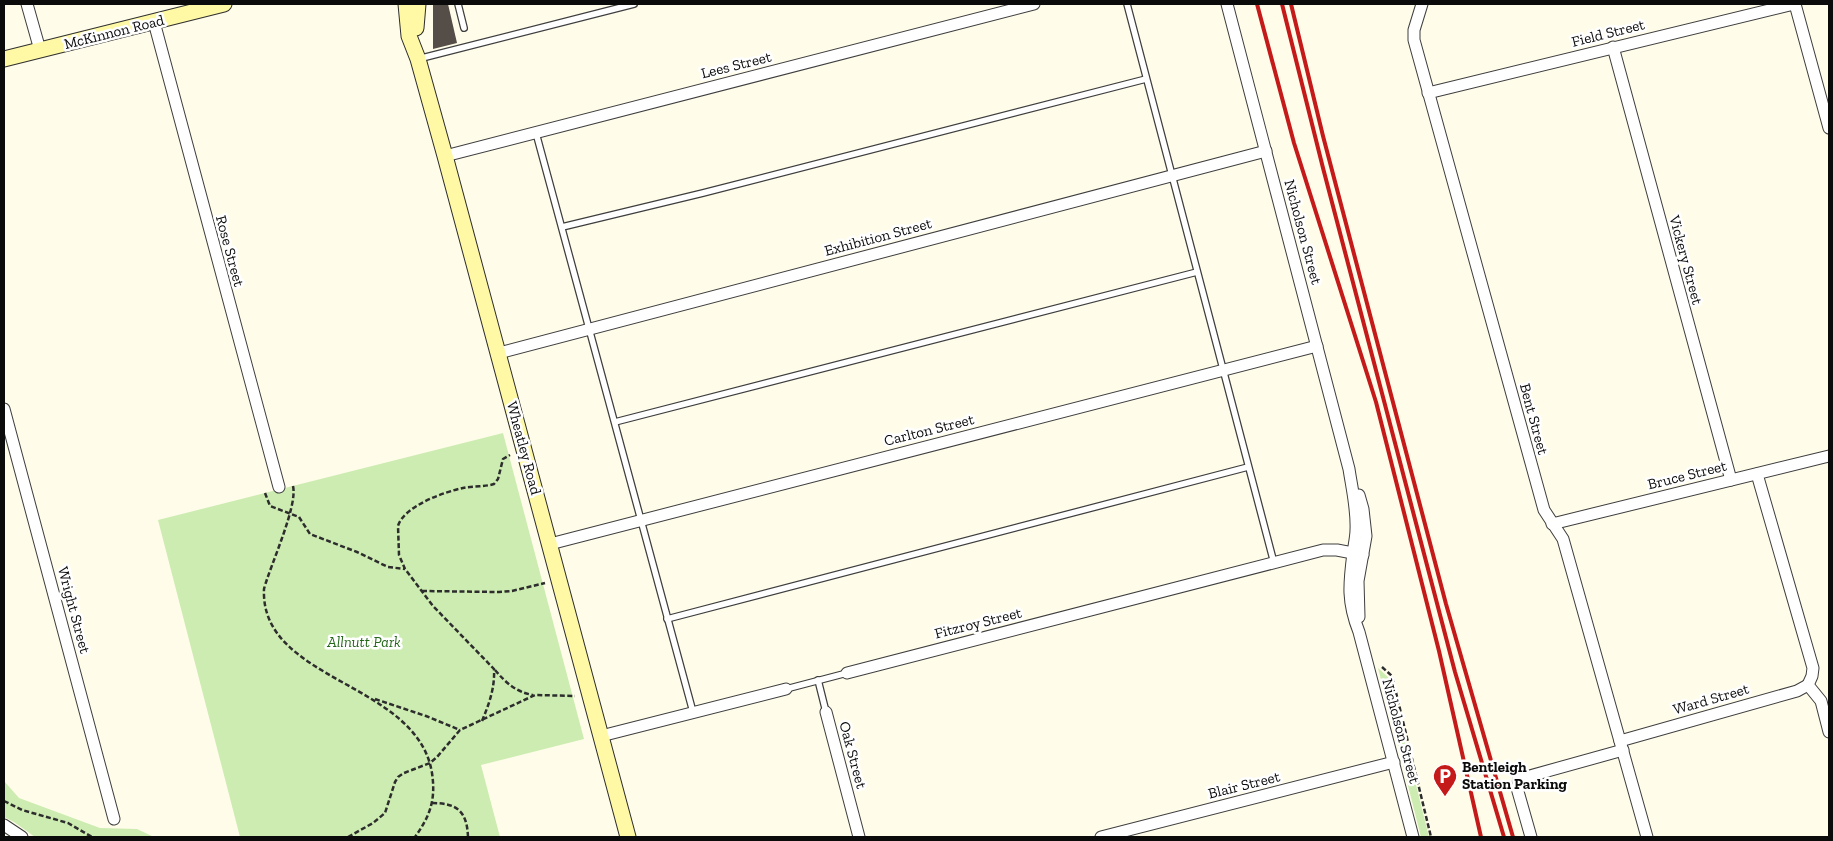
<svg xmlns="http://www.w3.org/2000/svg" width="1833" height="841" font-family="'Zilla Slab',serif">
<style>
.green{fill:#cdecb1}
.building{fill:#554d47}
.lines{fill:none;stroke-linecap:round;stroke-linejoin:round}
.lane-casing{stroke:#3e3e3e;stroke-width:8}
.street-casing{stroke:#3e3e3e;stroke-width:13}
.secondary-casing{stroke:#2d2d2d;stroke-width:17}
.path{stroke:#2d2d2d;stroke-width:2.5;stroke-dasharray:5 2.5;stroke-linecap:butt}
.lane{stroke:#fff;stroke-width:5.5}
.street{stroke:#fff;stroke-width:11}
.secondary{stroke:#fff9a5;stroke-width:15}
.rail{stroke:#c51a1a;stroke-width:4}
.labels{text-anchor:middle;dominant-baseline:central;stroke-width:5;stroke-linejoin:round;paint-order:stroke}
.street-label{font-size:15px;fill:#0b0b0b;stroke:#fff}
.park-label{font-size:15px;font-style:italic;fill:#246718;stroke:#fff}
.poi-label{font-size:15px;font-weight:bold;fill:#0b0b0b;stroke:#fff;text-anchor:start}
</style>
<rect width="100%" height="100%" fill="#fffcea"/>
<g class="green">
<polygon points="503,433 584,739 481,765 500,837 240,837 158,520"/>
<polygon points="1378,668 1390,679 1406,747 1398,746"/>
<polygon points="1410,761 1429,837 1421,837 1403,766"/>
<polygon points="4,781 19,798 100,828 137,829 154,837 35,837 14,822 4,817"/>
</g>
<polygon class="building" points="433,4 448,4 457,43 433,49"/>
<g class="lines">
<g class="lane-casing">
<g id="lane">
<polyline points="458,4 464,28"/>
<polyline points="1127,4 1274,563"/>
<polyline points="418,59 634,4"/>
<polyline points="536,133 693,712"/>
<polyline points="562,227 703,193 1146,79"/>
<polyline points="615,422 1197,272"/>
<polyline points="667,619 1248,467"/>
<polyline points="818,680 826,712"/>
<polyline points="786,689 847,673"/>
</g>
</g>
<g class="street-casing">
<g id="street">
<polyline points="27,4 40,50"/>
<path d="M1227,4L1349,469C1352,489 1357,509 1356,530C1356,537 1354,545 1353,553C1349,584 1347,602 1359,632L1413,837"/>
<polyline points="1422,4 1414,30 1414,40 1544,510 1563,539 1647,837"/>
<polyline points="1795,4 1829,128"/>
<polyline points="154,22 279,487"/>
<polyline points="1613,47 1731,480"/>
<polyline points="1428,93 1794,4"/>
<polyline points="445,156 1034,4"/>
<polyline points="499,353 1266,151"/>
<polyline points="4,409 114,819"/>
<polyline points="1757,474 1813,668 1812,676 1808,685 1821,701 1829,732"/>
<polyline points="1552,524 1829,456"/>
<polyline points="550,544 1317,346"/>
<polyline points="1359,617 1358,581 1366,536 1363,509 1359,495"/>
<polyline points="847,673 1323,550 1337,550 1363,555"/>
<polyline points="826,712 859,837"/>
<polyline points="601,736 786,689"/>
<polyline points="1620,741 1797,691 1808,685"/>
<polyline points="4,825 22,837"/>
<polyline points="1101,837 1394,762"/>
<polyline points="1531,837 1517,788 1519,779 1623,750"/>
</g>
</g>
<g class="secondary-casing">
<g id="secondary">
<polyline points="406,4 409,36 418,59 445,156 628,837"/>
<polyline points="416,28 418,4"/>
<polyline points="4,59 224,4"/>
</g>
</g>
<g class="path">
<path d="M293,486C298,506 270,566 264,589C260,682 417,681 432,773C436,800 430,816 415,837"/>
<polyline points="265,493 270,506 299,517 310,534 357,552 388,567 405,569"/>
<polyline points="422,591 499,592 512,591 545,583"/>
<polyline points="1382,667 1392,676 1431,837"/>
<path d="M495,670C506,683 516,692 533,695"/>
<polyline points="375,699 426,716 460,730"/>
<path d="M482,721C489,704 495,688 494,669L433,606L405,569L399,555L398,526C404,506 444,492 463,488C473,486 484,487 494,484L498,479L503,459L510,455"/>
<polyline points="4,801 22,810 68,823 92,837"/>
<path d="M432,803C458,803 467,812 468,837"/>
<polyline points="348,837 373,823 385,813 395,782 398,777 404,773 430,763 437,757 460,730 535,695 575,696"/>
</g>
<use href="#lane" class="lane"/>
<use href="#street" class="street"/>
<use href="#secondary" class="secondary"/>
<g class="rail">
<polyline points="1257,4 1294,143 1376,402 1439,651 1481,837"/>
<polyline points="1282,4 1323,168 1455,672 1504,837"/>
<polyline points="1291,4 1323,136 1446,604 1513,837"/>
</g>
</g>
<defs>
<g id="parking-pin" transform="scale(1.25)"><path d="M0 17L-7.5 6A9.5 9.5 0 1 1 7.5 6Z" fill="#c51a1a" stroke="#fff"/><path d="M-3.5-5.5H1a3.5 3.5 0 0 1 0 7H-1V5.5H-3.5ZM-1-3.4V-.6H.8a1.4 1.4 0 0 0 0-2.8Z" fill="#fff"/></g>
</defs>
<g fill-rule="evenodd">
<use href="#parking-pin" x="1445" y="776"/>
</g>
<g class="labels">
<g class="street-label">
<text transform="translate(114 32) rotate(-14)">McKinnon Road</text>
<text transform="translate(1608 33) rotate(-14)">Field Street</text>
<text transform="translate(736 65) rotate(-14)">Lees Street</text>
<text transform="translate(1303 232) rotate(75)">Nicholson Street</text>
<text transform="translate(878 237) rotate(-15)">Exhibition Street</text>
<text transform="translate(230 251) rotate(75)">Rose Street</text>
<text transform="translate(1686 260) rotate(75)">Vickery Street</text>
<text transform="translate(1534 419) rotate(75)">Bent Street</text>
<text transform="translate(929 430) rotate(-14)">Carlton Street</text>
<text transform="translate(524 448) rotate(75)">Wheatley Road</text>
<text transform="translate(1687 475) rotate(-14)">Bruce Street</text>
<text transform="translate(74 610) rotate(75)">Wright Street</text>
<text transform="translate(978 623) rotate(-14)">Fitzroy Street</text>
<text transform="translate(1711 699) rotate(-16)">Ward Street</text>
<text transform="translate(1401 731) rotate(75)">Nicholson Street</text>
<text transform="translate(853 755) rotate(75)">Oak Street</text>
<text transform="translate(1244 785) rotate(-14)">Blair Street</text>
</g>
<g class="park-label">
<text x="364" y="642">Allnutt Park</text>
</g>
<g class="poi-label">
<text x="1462" y="767">Bentleigh<tspan x="1462" dy="17">Station Parking</tspan></text>
</g>
</g>
<rect width="1833" height="841" fill="none" stroke="#0b0b0b" stroke-width="10"/>
</svg>
